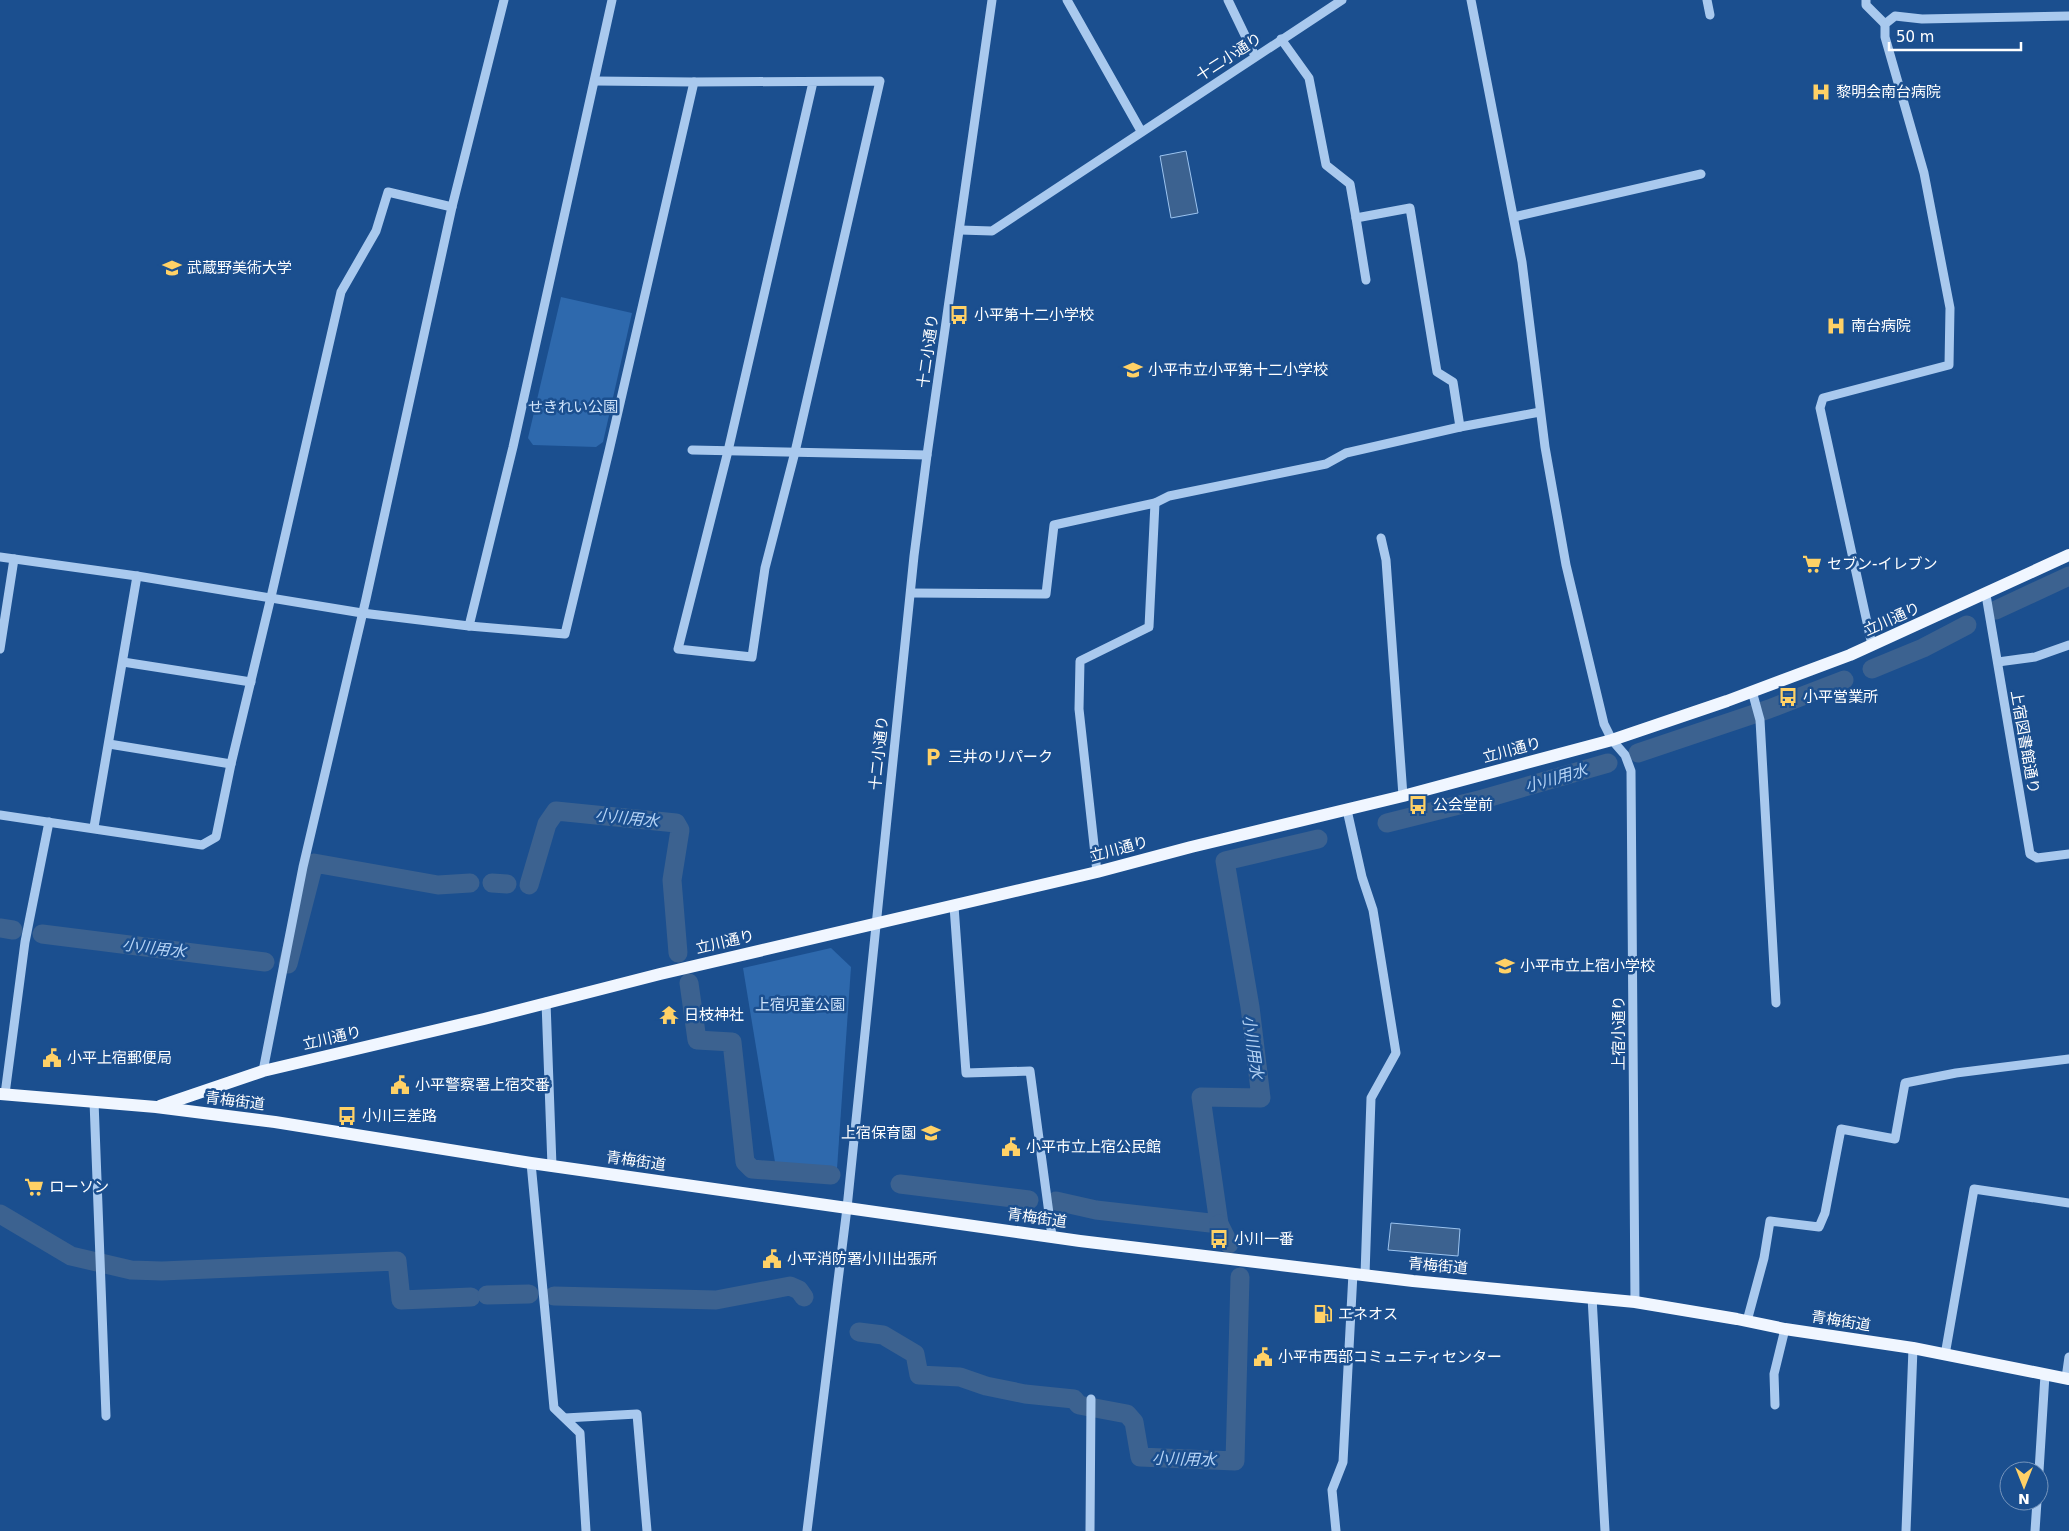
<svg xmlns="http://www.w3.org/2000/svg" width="2069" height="1531" font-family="'DejaVu Sans','Noto Sans JP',sans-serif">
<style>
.green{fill:#2e69ad}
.water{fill:#3c6290;stroke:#9cc4f0}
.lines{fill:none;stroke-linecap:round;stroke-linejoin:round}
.canal{stroke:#3c6290;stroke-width:19}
.minor{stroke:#a9c9ee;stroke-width:9}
.major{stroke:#f0f6ff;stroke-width:12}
.labels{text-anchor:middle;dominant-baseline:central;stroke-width:5;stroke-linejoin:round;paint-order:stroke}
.street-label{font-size:15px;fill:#fff;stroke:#1b4f8f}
.poi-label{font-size:15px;fill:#fff;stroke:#1b4f8f;text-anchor:start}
.park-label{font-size:15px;fill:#cfe3fa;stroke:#1b4f8f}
.water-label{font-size:16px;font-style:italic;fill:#b5d3f5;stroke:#1b4f8f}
</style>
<rect width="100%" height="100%" fill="#1b4f8f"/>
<g class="green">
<polygon points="561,297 632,313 603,442 596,447 533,445 528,438"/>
<polygon points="831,948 851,967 837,1169 775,1162 743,968"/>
</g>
<g class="water">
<polygon points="1186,151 1198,213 1171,218 1160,156"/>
<polygon points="1391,1223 1460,1229 1458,1256 1388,1250"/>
</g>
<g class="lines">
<g class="canal">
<polyline points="1996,610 2069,576"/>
<polyline points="1872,669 1923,648 1967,625"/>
<polyline points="1638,753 1769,709 1844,680"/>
<polyline points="1387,823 1483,799 1608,763"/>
<polyline points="492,883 507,884"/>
<polyline points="529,885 547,824 556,811 676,823 680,830 672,880 678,953"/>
<polyline points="0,928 13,930"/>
<polyline points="42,934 265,962"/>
<polyline points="288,964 314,863 438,885 470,883"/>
<polyline points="689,983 697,1040 732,1042 745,1162 752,1169 831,1175"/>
<polyline points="900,1184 1029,1200"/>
<polyline points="1056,1201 1096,1210 1219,1224 1201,1097 1261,1098 1250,1007 1225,861 1318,839"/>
<polyline points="0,1214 71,1256 131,1270 162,1271 397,1261 401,1300 471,1297"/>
<polyline points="1219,1224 1229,1244"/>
<polyline points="487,1295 529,1294"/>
<polyline points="554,1296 716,1300 790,1286 799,1290 804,1297"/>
<polyline points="859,1332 883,1335 915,1354 919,1375 960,1377 986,1386 1025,1394 1074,1399 1079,1405 1127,1414 1134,1422 1140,1457 1235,1461 1240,1277"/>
</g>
<g class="minor">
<polyline points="1067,0 1141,131"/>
<polyline points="1228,0 1255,56"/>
<polyline points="1471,0 1522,262 1545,447 1566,565 1604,724 1612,740 1625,755 1631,771 1635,1302"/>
<polyline points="1707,0 1710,15"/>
<polyline points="1866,0 1866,5 1885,24"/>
<polyline points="1281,39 1309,78 1326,165 1350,184 1356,218 1410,208 1437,372 1453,382 1460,427"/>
<polyline points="595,81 694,82"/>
<polyline points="1514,217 1701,174"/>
<polyline points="1356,218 1366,280"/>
<polyline points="960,230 992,231 1342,0"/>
<polyline points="692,450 927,455"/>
<polyline points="1381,538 1386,560 1403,796"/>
<polyline points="0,557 137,576 362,613 469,626 513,447 612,0"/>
<polyline points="911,593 1046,594 1054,525 1155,503 1169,496 1326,464 1346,453 1460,427 1540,412"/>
<polyline points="1986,595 2030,854 2037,858 2069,854"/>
<polyline points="469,626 565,634 609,451 694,82 880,81 795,452 765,568 752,657 678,649 728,451 813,82"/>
<polyline points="1872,645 1820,408 1823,398 1949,365 1950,308 1924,173 1885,37 1885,24 1895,16 1922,19 2069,16"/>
<polyline points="0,649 14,559"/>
<polyline points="123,662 251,682"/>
<polyline points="1998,662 2035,657 2069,645"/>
<polyline points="1752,691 1760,720 1776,1003"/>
<polyline points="109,744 231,764"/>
<polyline points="1347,810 1362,877 1373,910 1396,1053 1371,1098 1365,1275"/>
<polyline points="0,815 202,845 216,837 231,764 271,597 341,292 376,231 388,192 452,207"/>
<polyline points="94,827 137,576"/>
<polyline points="1097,872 1079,709 1080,661 1149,627 1155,503"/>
<polyline points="954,906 966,1073 1030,1071 1052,1236"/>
<polyline points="546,1002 552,1166"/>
<polyline points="263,1071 303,867 366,599 452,207 504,0"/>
<polyline points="5,1094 25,942 49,822"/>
<polyline points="94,1101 106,1416"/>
<polyline points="531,1163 554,1408 580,1433 586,1531"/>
<polyline points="1592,1297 1605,1531"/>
<polyline points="1747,1321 1764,1258 1770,1221 1819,1227 1825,1213 1841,1129 1895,1139 1905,1083 1956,1073 2069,1059"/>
<polyline points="1945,1355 1974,1189 2069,1203"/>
<polyline points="2066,1378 2069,1357"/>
<polyline points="1775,1405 1774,1374 1785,1329"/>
<polyline points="565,1418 637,1414 647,1531"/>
<polyline points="2039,1471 2045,1375"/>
<polyline points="807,1531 847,1208 914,556 927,455 992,0"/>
<polyline points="1090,1531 1091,1399"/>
<polyline points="1336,1531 1332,1490 1343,1462 1353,1273"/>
<polyline points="1906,1531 1913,1348"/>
<polyline points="2035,1531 2037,1501"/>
</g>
<g class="major">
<polyline points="0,1094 156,1107 275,1122 531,1163 1080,1241 1413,1281 1635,1302 1737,1319 1785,1329 1913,1348 2069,1379"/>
<polyline points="160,1106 263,1071 484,1019 660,974 1097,872 1191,847 1403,796 1612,740 1727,701 1850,655 2069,555"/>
</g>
</g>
<defs>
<g id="hospital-bare" transform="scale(1.5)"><path d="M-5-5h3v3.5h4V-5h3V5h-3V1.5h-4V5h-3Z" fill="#ffd166" stroke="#1b4f8f" stroke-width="2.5" paint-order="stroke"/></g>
<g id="university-bare" transform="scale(1.5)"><path d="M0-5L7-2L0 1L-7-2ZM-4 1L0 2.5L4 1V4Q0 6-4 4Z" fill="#ffd166" stroke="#1b4f8f" stroke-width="2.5" paint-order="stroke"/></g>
<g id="bus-bare" transform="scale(1.5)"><path d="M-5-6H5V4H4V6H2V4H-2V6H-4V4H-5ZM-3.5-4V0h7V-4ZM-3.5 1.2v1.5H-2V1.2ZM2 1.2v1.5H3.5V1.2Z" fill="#ffd166" stroke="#1b4f8f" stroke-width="2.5" paint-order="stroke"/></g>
<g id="school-bare" transform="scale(1.5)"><path d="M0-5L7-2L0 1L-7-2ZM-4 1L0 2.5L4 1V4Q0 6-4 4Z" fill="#ffd166" stroke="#1b4f8f" stroke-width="2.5" paint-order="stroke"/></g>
<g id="supermarket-bare" transform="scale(1.5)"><path d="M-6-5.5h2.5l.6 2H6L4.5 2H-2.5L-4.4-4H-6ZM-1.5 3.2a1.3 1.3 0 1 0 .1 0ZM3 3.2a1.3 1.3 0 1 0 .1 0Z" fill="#ffd166" stroke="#1b4f8f" stroke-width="2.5" paint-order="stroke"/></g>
<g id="parking-bare" transform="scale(1.5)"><path d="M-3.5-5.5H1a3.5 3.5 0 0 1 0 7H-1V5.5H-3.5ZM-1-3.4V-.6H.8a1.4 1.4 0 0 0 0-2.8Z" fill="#ffd166" stroke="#1b4f8f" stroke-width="2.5" paint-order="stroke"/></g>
<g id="temple-bare" transform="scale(1.5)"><path d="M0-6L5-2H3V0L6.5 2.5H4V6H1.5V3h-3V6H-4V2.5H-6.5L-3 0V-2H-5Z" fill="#ffd166" stroke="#1b4f8f" stroke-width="2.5" paint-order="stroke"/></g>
<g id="civic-bare" transform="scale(1.5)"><path d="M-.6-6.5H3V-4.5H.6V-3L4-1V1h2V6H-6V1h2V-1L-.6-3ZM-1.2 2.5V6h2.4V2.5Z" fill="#ffd166" stroke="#1b4f8f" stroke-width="2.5" paint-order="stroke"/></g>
<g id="fuel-bare" transform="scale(1.5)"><path d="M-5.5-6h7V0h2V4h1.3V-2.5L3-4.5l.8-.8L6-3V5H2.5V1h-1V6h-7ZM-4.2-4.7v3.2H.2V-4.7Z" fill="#ffd166" stroke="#1b4f8f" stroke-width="2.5" paint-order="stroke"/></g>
</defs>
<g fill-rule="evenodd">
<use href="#hospital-bare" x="1821" y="92"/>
<use href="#university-bare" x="172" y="268"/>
<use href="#bus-bare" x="959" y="315"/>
<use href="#hospital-bare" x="1836" y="326"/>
<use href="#school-bare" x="1133" y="370"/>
<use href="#supermarket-bare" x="1812" y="564"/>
<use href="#bus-bare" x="1788" y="697"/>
<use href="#parking-bare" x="933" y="757"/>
<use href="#bus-bare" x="1418" y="805"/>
<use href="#school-bare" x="1505" y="966"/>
<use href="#temple-bare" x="669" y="1015"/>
<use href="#civic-bare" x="52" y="1058"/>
<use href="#civic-bare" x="400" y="1085"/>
<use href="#bus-bare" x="347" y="1116"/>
<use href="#school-bare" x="931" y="1133"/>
<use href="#civic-bare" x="1011" y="1147"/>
<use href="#supermarket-bare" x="34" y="1187"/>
<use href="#bus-bare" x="1219" y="1239"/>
<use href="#civic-bare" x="772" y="1259"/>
<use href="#fuel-bare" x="1323" y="1314"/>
<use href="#civic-bare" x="1263" y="1357"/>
</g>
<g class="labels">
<g class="street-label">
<text transform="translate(1229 57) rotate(-33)">十二小通り</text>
<text transform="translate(928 351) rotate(-82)">十二小通り</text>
<text transform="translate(1892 619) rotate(-24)">立川通り</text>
<text transform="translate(2025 742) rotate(80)">上宿図書館通り</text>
<text transform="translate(1512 750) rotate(-15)">立川通り</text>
<text transform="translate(879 753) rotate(-84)">十二小通り</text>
<text transform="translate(1119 849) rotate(-15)">立川通り</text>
<text transform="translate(725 942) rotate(-13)">立川通り</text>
<text transform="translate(1619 1033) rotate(-90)">上宿小通り</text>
<text transform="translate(332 1038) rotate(-13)">立川通り</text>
<text transform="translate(235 1101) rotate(7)">青梅街道</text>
<text transform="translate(636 1161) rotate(8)">青梅街道</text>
<text transform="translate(1037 1218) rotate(8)">青梅街道</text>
<text transform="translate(1438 1266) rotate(5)">青梅街道</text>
<text transform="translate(1841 1321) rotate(9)">青梅街道</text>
</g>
<g class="poi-label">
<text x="1836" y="92">黎明会南台病院</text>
<text x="187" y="268">武蔵野美術大学</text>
<text x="974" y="315">小平第十二小学校</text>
<text x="1851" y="326">南台病院</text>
<text x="1148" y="370">小平市立小平第十二小学校</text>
<text x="1827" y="564">セブン-イレブン</text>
<text x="1803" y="697">小平営業所</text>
<text x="948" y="757">三井のリパーク</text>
<text x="1433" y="805">公会堂前</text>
<text x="1520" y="966">小平市立上宿小学校</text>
<text x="684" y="1015">日枝神社</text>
<text x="67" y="1058">小平上宿郵便局</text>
<text x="415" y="1085">小平警察署上宿交番</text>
<text x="362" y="1116">小川三差路</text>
<text x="916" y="1133" text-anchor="end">上宿保育園</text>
<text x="1026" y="1147">小平市立上宿公民館</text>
<text x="49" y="1187">ローソン</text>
<text x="1234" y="1239">小川一番</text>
<text x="787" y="1259">小平消防署小川出張所</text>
<text x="1338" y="1314">エネオス</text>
<text x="1278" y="1357">小平市西部コミュニティセンター</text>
</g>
<g class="park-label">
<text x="573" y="407">せきれい公園</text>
<text x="800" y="1005">上宿児童公園</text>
</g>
<g class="water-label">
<text transform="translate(1556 778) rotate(-16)">小川用水</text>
<text transform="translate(627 818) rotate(6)">小川用水</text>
<text transform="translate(154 948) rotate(7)">小川用水</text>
<text transform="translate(1253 1047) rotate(82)">小川用水</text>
<text transform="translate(1184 1459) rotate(2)">小川用水</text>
</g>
</g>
<g transform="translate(2024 1486) rotate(180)"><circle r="24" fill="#1b4f8f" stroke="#7695bc"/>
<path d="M0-4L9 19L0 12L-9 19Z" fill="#ffd166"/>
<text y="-8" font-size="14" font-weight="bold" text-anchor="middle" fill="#ffffff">N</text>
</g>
<path d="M1889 42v8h132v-8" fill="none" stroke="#ffffff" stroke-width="2.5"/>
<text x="1896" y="42" font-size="15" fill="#ffffff" stroke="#1b4f8f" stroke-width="4" paint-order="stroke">50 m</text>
</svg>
